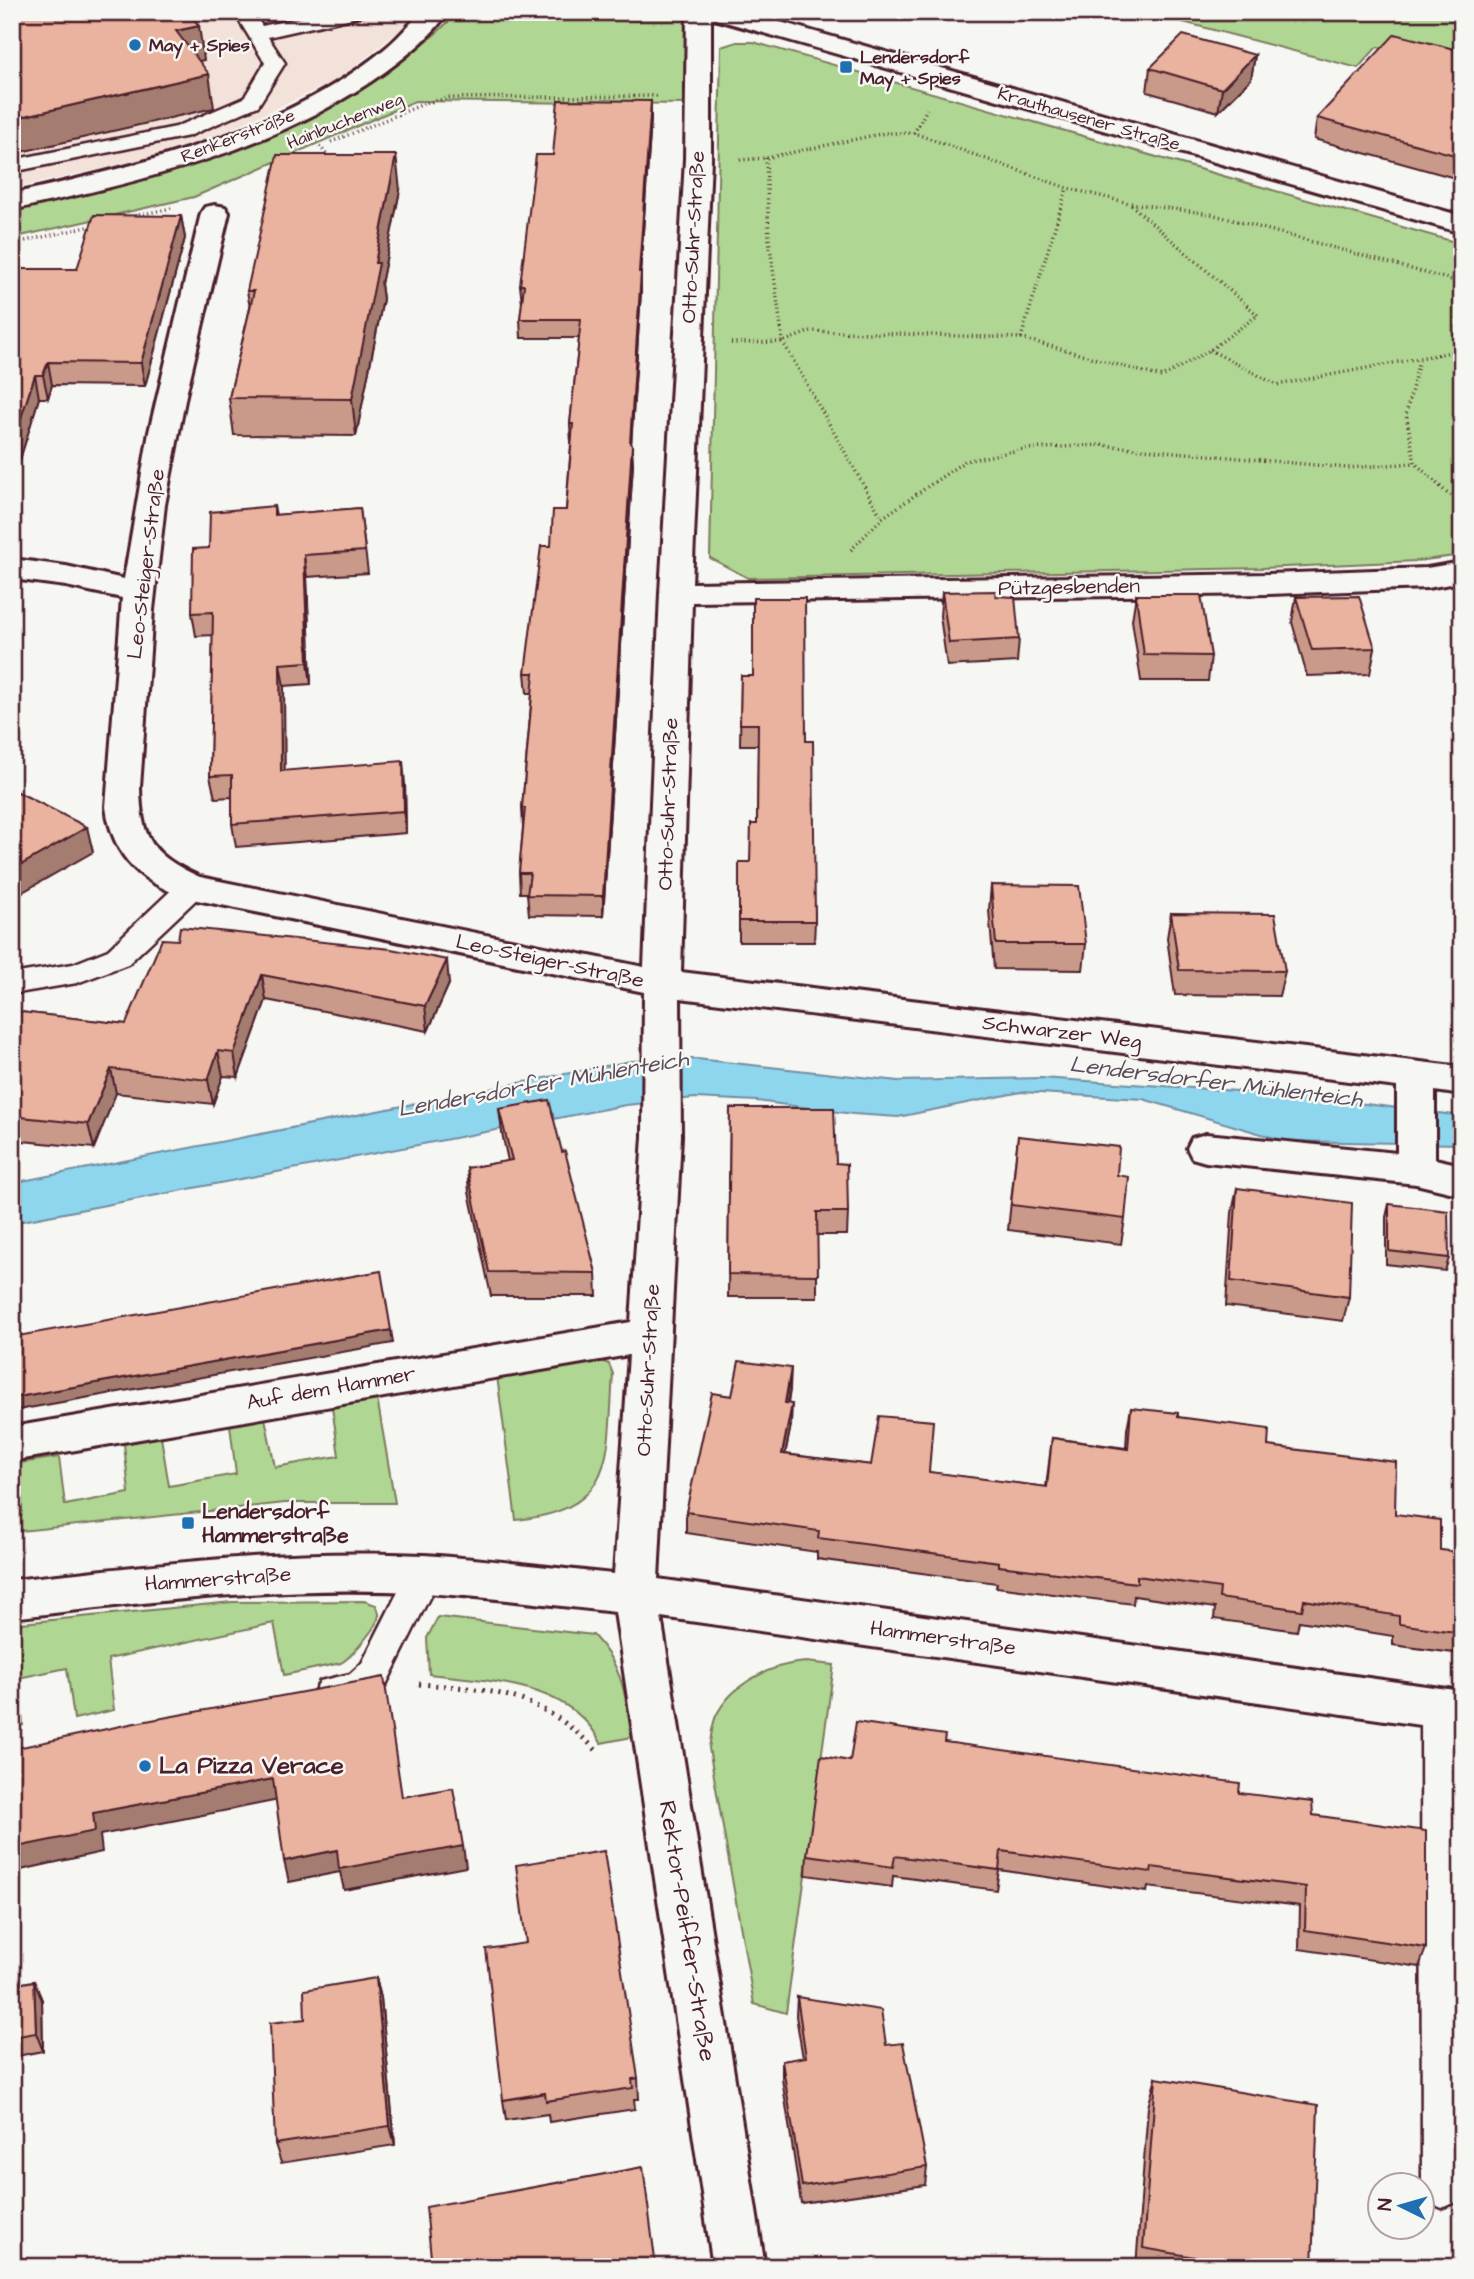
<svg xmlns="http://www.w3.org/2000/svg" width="1474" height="2279" font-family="'Architects Daughter',sans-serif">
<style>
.built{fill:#f2e2d9}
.green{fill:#afd692;stroke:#7c7a5e;stroke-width:2}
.water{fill:#8dd6ee;stroke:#728da0;stroke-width:2}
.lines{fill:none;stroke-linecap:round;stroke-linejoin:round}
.lane-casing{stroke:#4a1f2b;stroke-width:5}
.street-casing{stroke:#4a1f2b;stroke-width:6}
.secondary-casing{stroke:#4a1f2b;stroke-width:6}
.path-far1{stroke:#4a1f2b;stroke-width:3.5;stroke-dasharray:1 3.5;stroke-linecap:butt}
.path{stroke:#4a1f2b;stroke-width:5;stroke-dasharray:2 6;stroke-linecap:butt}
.lane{fill:#f6f6f2;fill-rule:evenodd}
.street{fill:#f6f6f2;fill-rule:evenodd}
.secondary{fill:#f6f6f2;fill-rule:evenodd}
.wall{fill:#c99a89;stroke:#4a1f2b;stroke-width:2}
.shaded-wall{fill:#a47d6f;stroke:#4a1f2b;stroke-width:2}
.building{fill:#eab39f;stroke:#4a1f2b;stroke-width:2}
.poi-dot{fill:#1f6fb2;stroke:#f6f6f2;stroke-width:2.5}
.labels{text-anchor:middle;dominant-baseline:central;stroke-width:5;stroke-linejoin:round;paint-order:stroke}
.far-poi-label{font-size:18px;font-weight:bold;fill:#4a1f2b;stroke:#f6f6f2;text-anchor:start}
.far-street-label{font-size:18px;fill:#4a1f2b;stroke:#f6f6f2}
.street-label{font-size:21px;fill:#4a1f2b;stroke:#f6f6f2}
.poi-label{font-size:21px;font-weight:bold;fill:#4a1f2b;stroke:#f6f6f2;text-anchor:start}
.water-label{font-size:23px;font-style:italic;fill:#5b4d5c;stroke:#f6f6f2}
.near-poi-label{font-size:24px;font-weight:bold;fill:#4a1f2b;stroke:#f6f6f2;text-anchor:start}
.near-street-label{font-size:24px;fill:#4a1f2b;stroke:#f6f6f2}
</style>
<rect width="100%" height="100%" fill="#f6f6f2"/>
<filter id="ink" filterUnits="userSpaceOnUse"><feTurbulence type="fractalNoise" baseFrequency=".0143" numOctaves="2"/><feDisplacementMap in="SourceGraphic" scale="14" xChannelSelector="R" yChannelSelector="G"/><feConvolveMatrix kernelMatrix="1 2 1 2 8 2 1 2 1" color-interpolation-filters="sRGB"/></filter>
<g filter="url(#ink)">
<polygon class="built" points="12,12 417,12 405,26 338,80 211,138 137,161 12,189"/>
<g class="green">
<path d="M457,12H669L691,18L689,104L415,101L194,197L12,238V211C147,180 285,151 397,65C418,48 439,33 457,12Z"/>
<polygon points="1145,12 1462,12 1462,67 1377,47 1358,68"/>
<polygon points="737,42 753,42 1462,244 1462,555 1417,561 1263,568 748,578 710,558 721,47"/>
<path d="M598,1360L609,1364L613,1374C607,1454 618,1510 516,1520L497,1376Z"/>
<polygon points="377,1398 395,1503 285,1503 12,1532 12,1514 22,1512 20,1463 59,1457 65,1505 129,1493 124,1444 161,1437 169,1486 236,1474 230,1425 265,1418 275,1467 339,1456 332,1407"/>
<path d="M364,1601L376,1605C377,1607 379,1612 379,1615C378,1627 350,1658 341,1663L284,1675L274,1623L108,1659L114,1710L74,1719L67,1668L18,1678L23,1725L12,1728V1624L232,1602Z"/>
<path d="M438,1617L593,1635C624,1668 625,1694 632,1737L601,1743C570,1682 489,1681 429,1674L427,1638Z"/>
<path d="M806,1662L834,1665L786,2013L754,2004L709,1748C711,1738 712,1725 716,1716C732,1683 772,1664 806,1662Z"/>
</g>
<polygon class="water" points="697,1059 898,1081 1041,1078 1285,1094 1462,1116 1462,1144 1285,1141 1143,1099 1021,1092 898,1117 853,1114 757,1101 695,1098 626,1105 12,1223 12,1183 631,1061"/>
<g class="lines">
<g class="lane-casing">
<g id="lane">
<polygon points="234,12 253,12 262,26 327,12 363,12 361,16 268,37 285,63 258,106 189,136 12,172 12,160 176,127 244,98 265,63"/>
<polygon points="192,878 202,880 206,887 202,894 128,964 77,983 12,994 12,974 73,964 108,950 182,880"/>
<path d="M424,1560L436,1564L441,1574L386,1685C368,1702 345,1712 320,1703L314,1692L320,1681L350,1674L362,1663L412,1564Z"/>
<polygon points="1439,1692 1451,1696 1457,1707 1462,2177 1462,2188 1456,2202 1442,2208 1428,2202 1422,2188 1421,1707 1427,1696"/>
</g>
</g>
<g class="street-casing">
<path id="street" d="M687,12H711V159L692,583L1269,574L1427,568L1462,562V582L1427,588L1269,594L692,602L681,972L1462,1067V1095L1435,1091V1159L1462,1165V1195L1416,1184L1206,1162L1192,1158L1187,1148L1192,1138L1206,1134L1397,1153V1087L680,998L681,1136L658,1579L1462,1691V1731L661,1617L765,2267H713L615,1612C552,1605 489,1597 425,1593C287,1584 149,1602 12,1618V1580C149,1565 287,1548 424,1555C488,1559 551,1568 614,1574L629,1355L12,1461V1427L631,1322L643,1136L644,992L192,899C143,885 113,859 106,807L122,598L66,586L12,579V559L66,566L124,579L149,432L201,213L205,207L215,205L225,207L229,213L186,395L165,505L153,610L140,787C141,840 152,855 200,877L644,967L660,593L685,159Z"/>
</g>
<g class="secondary-casing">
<g id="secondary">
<path d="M422,12H448C433,35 408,55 386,71C277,150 142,181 12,210V194C138,165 287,132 388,46C400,36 410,23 422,12Z"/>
<polygon points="705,12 745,12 1462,216 1462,233 708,17"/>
</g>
</g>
<g class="path-far1">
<polyline points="914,133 927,109"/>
<polyline points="331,142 426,103 449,98 657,96"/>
<polyline points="320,146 330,159"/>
<polyline points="766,158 769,239 783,342 882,518"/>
<polyline points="740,160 766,158 885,133 914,133 1067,188 1129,203 1211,214 1462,283"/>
<polyline points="135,216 171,208"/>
<polyline points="12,244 96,225"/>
<polyline points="1021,338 1067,188"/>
<polyline points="731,343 783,342 811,331 1021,338 1162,377 1210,350 1258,315 1129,203"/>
<polyline points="1210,350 1277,385 1462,350"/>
<polyline points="1419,360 1406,414 1415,463 1447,493 1462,502"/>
<polyline points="851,550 882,518 965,461 1025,449 1100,445 1347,468 1415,463"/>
</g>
<path class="path" d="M419,1684C495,1689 540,1694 596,1750"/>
<use href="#lane" class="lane"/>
<use href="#street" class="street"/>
<use href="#secondary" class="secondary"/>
</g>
<g class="wall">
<polygon points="1462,51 1462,180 1314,139 1317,118"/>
<polygon points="1255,55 1251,79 1218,112 1147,92 1150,68"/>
<polygon points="651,101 651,119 640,272 641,291 631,444 633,464 603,916 529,915 527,893 520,893 519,873 523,827 522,808 532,693 527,693 525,673 551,546 566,510 571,444 570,424 579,338 521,338 520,319 522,304 520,285 553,155"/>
<polygon points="400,190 381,284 383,299 356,436 234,435 229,398 250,308 247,291"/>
<polygon points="181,216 185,238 145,386 52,385 48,398 39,398 12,485 12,269 77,269"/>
<polygon points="274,506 276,515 360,508 368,573 307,577 311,684 284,686 284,771 405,784 406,833 236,847 232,824 232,797 215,798 210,776 213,635 196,636 192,613 209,548"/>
<polygon points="942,592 996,596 1019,639 1017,662 947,666 940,616"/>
<polygon points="1136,595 1211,656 1208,681 1141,681 1132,620"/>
<polygon points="1296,597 1375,648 1370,674 1307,676 1292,622"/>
<polygon points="741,676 806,741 815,921 814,942 739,942 739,862 750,862 757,824 758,745 740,745"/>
<polygon points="991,885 1086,944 1083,970 994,969 989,910"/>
<polygon points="1171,913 1285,971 1279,996 1175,995 1167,938"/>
<polygon points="178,940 449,984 428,1031 266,1000 238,1077 223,1076 213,1104 116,1093 94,1148 12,1140 12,1011 126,1024"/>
<polygon points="730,1108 836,1163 848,1212 847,1235 817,1235 817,1297 728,1297"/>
<polygon points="499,1109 562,1152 596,1273 597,1296 491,1296 469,1192 467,1168 508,1161 502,1133"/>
<polygon points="1018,1136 1117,1175 1125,1219 1121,1244 1008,1230"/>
<polygon points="1237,1188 1349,1297 1343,1321 1226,1306 1232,1213"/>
<polygon points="1389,1204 1449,1258 1445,1271 1386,1264 1386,1217"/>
<polygon points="790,1389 788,1404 791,1425 785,1454 1046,1487 1052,1438 1126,1448 1127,1429 1131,1408 1178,1417 1268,1446 1395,1514 1440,1550 1462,1553 1462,1654 1393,1645 1393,1636 1299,1621 1297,1631 1214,1619 1215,1608 1134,1596 1133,1604 996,1587 997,1583 817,1559 817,1552 686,1533 686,1512 732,1396"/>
<polygon points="944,1742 1239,1793 1313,1815 1426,1948 1419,1967 1299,1949 1300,1906 1148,1887 1147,1892 999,1870 996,1890 893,1876 892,1887 806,1875 807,1855 850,1761"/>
<polygon points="376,1978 381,1998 395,2145 281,2163 275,2144 305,2019"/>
<polygon points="34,1981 42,2000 43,2051 12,2057 12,1985"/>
<polygon points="797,1997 886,2045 927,2167 925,2185 801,2203 782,2079 782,2061 803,2058 796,2016"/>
<polygon points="638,2078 639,2099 634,2099 635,2109 549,2122 548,2114 506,2120 503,2100"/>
<polygon points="1156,2078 1312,2267 1136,2267 1148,2107"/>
</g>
<g class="shaded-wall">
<polygon points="199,26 204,60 181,65 176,31"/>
<polygon points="1255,55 1251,79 1218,112 1222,89"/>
<polygon points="209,74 214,108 12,154 12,119"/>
<polygon points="651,101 651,119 639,291 639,272"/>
<polygon points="396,155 400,190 381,284 383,299 356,436 352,399 375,263"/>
<polygon points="181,216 185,238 145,386 141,363"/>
<polygon points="641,272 641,291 630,463 630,443"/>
<polygon points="48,362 52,385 48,398 43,375"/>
<polygon points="35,375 39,398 12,485 12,445"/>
<polygon points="632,445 633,464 603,916 603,896"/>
<polygon points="304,555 307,577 311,684 308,662"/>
<polygon points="280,664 284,686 285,793 281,771"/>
<polygon points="403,761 405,784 406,833 404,811"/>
<polygon points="87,827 93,852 12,898 12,870"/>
<polygon points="447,960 449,984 428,1031 425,1006"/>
<polygon points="262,975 266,1000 238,1077 234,1053"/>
<polygon points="218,1051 223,1076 213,1104 208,1080"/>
<polygon points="111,1069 116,1093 94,1148 88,1124"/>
<polygon points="391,1330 393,1343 12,1411 12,1398"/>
<polygon points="791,1368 790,1389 784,1424 785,1403"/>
<polygon points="792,1404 791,1425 781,1475 782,1454"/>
<polygon points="273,1779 279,1800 100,1835 102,1852 12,1872 12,1848 93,1813"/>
<polygon points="463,1846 466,1867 344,1890 340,1872 289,1882 284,1861 337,1850"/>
<polygon points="376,1978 381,1998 395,2145 390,2126"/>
<polygon points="34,1981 42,2000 43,2051 36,2033"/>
</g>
<g class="building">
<polygon points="12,12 189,12 199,26 176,31 209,74 12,119"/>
<polygon points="1395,34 1462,51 1462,157 1317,118"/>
<polygon points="1183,35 1255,55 1222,89 1150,68"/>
<polygon points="558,100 651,101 639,272 641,272 630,443 632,445 603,896 527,895 530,873 519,873 525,808 522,808 534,673 525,673 541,546 551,546 553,510 566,510 573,424 570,424 581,319 520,319 524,285 520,285 536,155 553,155"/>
<polygon points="277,155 396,155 375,263 379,263 352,399 229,398 254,291 247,291"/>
<polygon points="94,215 181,216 141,363 48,362 43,375 35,375 12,445 12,269 77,269"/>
<polygon points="274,506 274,515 360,508 365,551 304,555 308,662 280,664 281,771 403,761 404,811 232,824 232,775 210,776 213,612 192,613 193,549 209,548 210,512"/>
<polygon points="995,591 996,596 1015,597 1019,639 949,643 942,592"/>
<polygon points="1136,595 1201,595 1211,656 1144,655"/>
<polygon points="1359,596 1375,648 1312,650 1296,597"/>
<polygon points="753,598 805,598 806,741 813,741 815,921 739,921 739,862 750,862 751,824 757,824 758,724 740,724 741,676 753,676"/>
<polygon points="12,789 87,827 12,870"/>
<polygon points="991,885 1079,886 1086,944 996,944"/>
<polygon points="1171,913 1275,914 1285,971 1179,970"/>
<polygon points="180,927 391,949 447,960 425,1006 262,975 234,1053 218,1051 208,1080 111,1069 88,1124 12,1116 12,1011 126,1024 162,939 178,940"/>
<polygon points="549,1100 562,1152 565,1151 596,1273 489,1272 467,1168 512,1160 499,1109"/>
<polygon points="730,1108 834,1108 836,1163 847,1164 848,1212 817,1212 818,1275 728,1274"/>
<polygon points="1018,1136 1119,1147 1117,1175 1129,1177 1125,1219 1011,1205"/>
<polygon points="1237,1188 1352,1203 1349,1297 1231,1281"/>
<polygon points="1389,1204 1448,1211 1449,1258 1389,1251"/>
<polygon points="381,1271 391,1330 12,1398 12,1337"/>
<polygon points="739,1361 791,1368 785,1403 792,1404 782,1454 871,1465 879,1416 933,1421 929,1472 1047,1487 1052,1438 1128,1449 1131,1408 1178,1413 1178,1417 1269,1429 1268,1446 1396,1462 1395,1514 1440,1520 1440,1550 1462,1553 1462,1633 1399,1624 1399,1616 1304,1600 1302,1610 1219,1598 1220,1588 1137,1576 1137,1583 999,1566 999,1562 818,1538 819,1531 686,1512 712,1393 732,1396"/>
<polygon points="384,1677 402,1797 453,1788 463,1846 339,1869 337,1850 284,1861 273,1779 93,1813 95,1831 12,1848 12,1749 130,1724"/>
<polygon points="856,1722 945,1735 944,1742 1240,1783 1239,1793 1312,1802 1313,1815 1426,1831 1426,1948 1305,1930 1306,1887 1152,1867 1151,1872 1001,1851 999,1870 895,1856 893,1867 807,1855 821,1756 850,1761"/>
<polygon points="604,1851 638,2078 632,2079 633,2088 546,2101 545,2093 503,2100 486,1949 526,1943 516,1865"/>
<polygon points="376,1978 390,2126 275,2144 270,2023 305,2019 304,1990"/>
<polygon points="34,1981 36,2033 12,2037 12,1985"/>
<polygon points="797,1997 881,2010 886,2045 903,2043 927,2167 802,2186 782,2061 806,2057"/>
<polygon points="1156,2078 1318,2105 1312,2267 1250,2267 1143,2248"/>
<polygon points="643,2167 656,2267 432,2267 426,2207"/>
<polygon points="917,2264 918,2267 898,2267"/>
</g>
</g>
<g class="poi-dot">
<circle cx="135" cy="45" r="7"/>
<rect x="839" y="60" width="14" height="14" rx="3.5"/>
<rect x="181" y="1516" width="14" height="14" rx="3.5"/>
<circle cx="145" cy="1766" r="7"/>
</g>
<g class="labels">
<g class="far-poi-label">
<text x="149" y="45">May + Spies</text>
<text x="860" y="57">Lendersdorf<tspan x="860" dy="21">May + Spies</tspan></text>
</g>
<g class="far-street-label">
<text transform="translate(1089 119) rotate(16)">Krauthausener Straße</text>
<text transform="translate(345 121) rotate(-22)">Hainbuchenweg</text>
<text transform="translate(238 136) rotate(-21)">Renkerstraße</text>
</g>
<g class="street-label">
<text transform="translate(693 237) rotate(-87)">Otto-Suhr-Straße</text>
<text transform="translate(146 564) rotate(-83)">Leo-Steiger-Straße</text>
<text transform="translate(1069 587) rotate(-1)">Pützgesbenden</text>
<text transform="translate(668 804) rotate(-88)">Otto-Suhr-Straße</text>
<text transform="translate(550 961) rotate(12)">Leo-Steiger-Straße</text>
<text transform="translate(1062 1032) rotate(7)">Schwarzer Weg</text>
<text transform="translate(648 1370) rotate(-87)">Otto-Suhr-Straße</text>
<text transform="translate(331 1388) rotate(-10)">Auf dem Hammer</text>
<text transform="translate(218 1579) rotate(-4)">Hammerstraße</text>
<text transform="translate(943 1638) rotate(8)">Hammerstraße</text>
</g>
<g class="poi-label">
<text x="202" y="1511">Lendersdorf<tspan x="202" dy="24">Hammerstraße</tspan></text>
</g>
<g class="water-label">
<text transform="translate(1216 1082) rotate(7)">Lendersdorfer Mühlenteich</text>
<text transform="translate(543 1084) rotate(-10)">Lendersdorfer Mühlenteich</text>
</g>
<g class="near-poi-label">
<text x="159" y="1766">La Pizza Verace</text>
</g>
<g class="near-street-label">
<text transform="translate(687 1931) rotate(81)">Rektor-Peiffer-Straße</text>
</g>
</g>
<rect width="1474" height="2279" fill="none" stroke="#f6f6f2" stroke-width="42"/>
<rect x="21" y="21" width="1432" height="2237" fill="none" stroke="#4a1f2b" stroke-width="2.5" filter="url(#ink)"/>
<g transform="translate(1401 2206) rotate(275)"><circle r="33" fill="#f6f6f2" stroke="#b1a0a2" stroke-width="2"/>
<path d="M0-5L12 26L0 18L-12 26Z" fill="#1f6fb2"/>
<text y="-10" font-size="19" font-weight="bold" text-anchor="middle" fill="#4a1f2b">N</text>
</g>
</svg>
